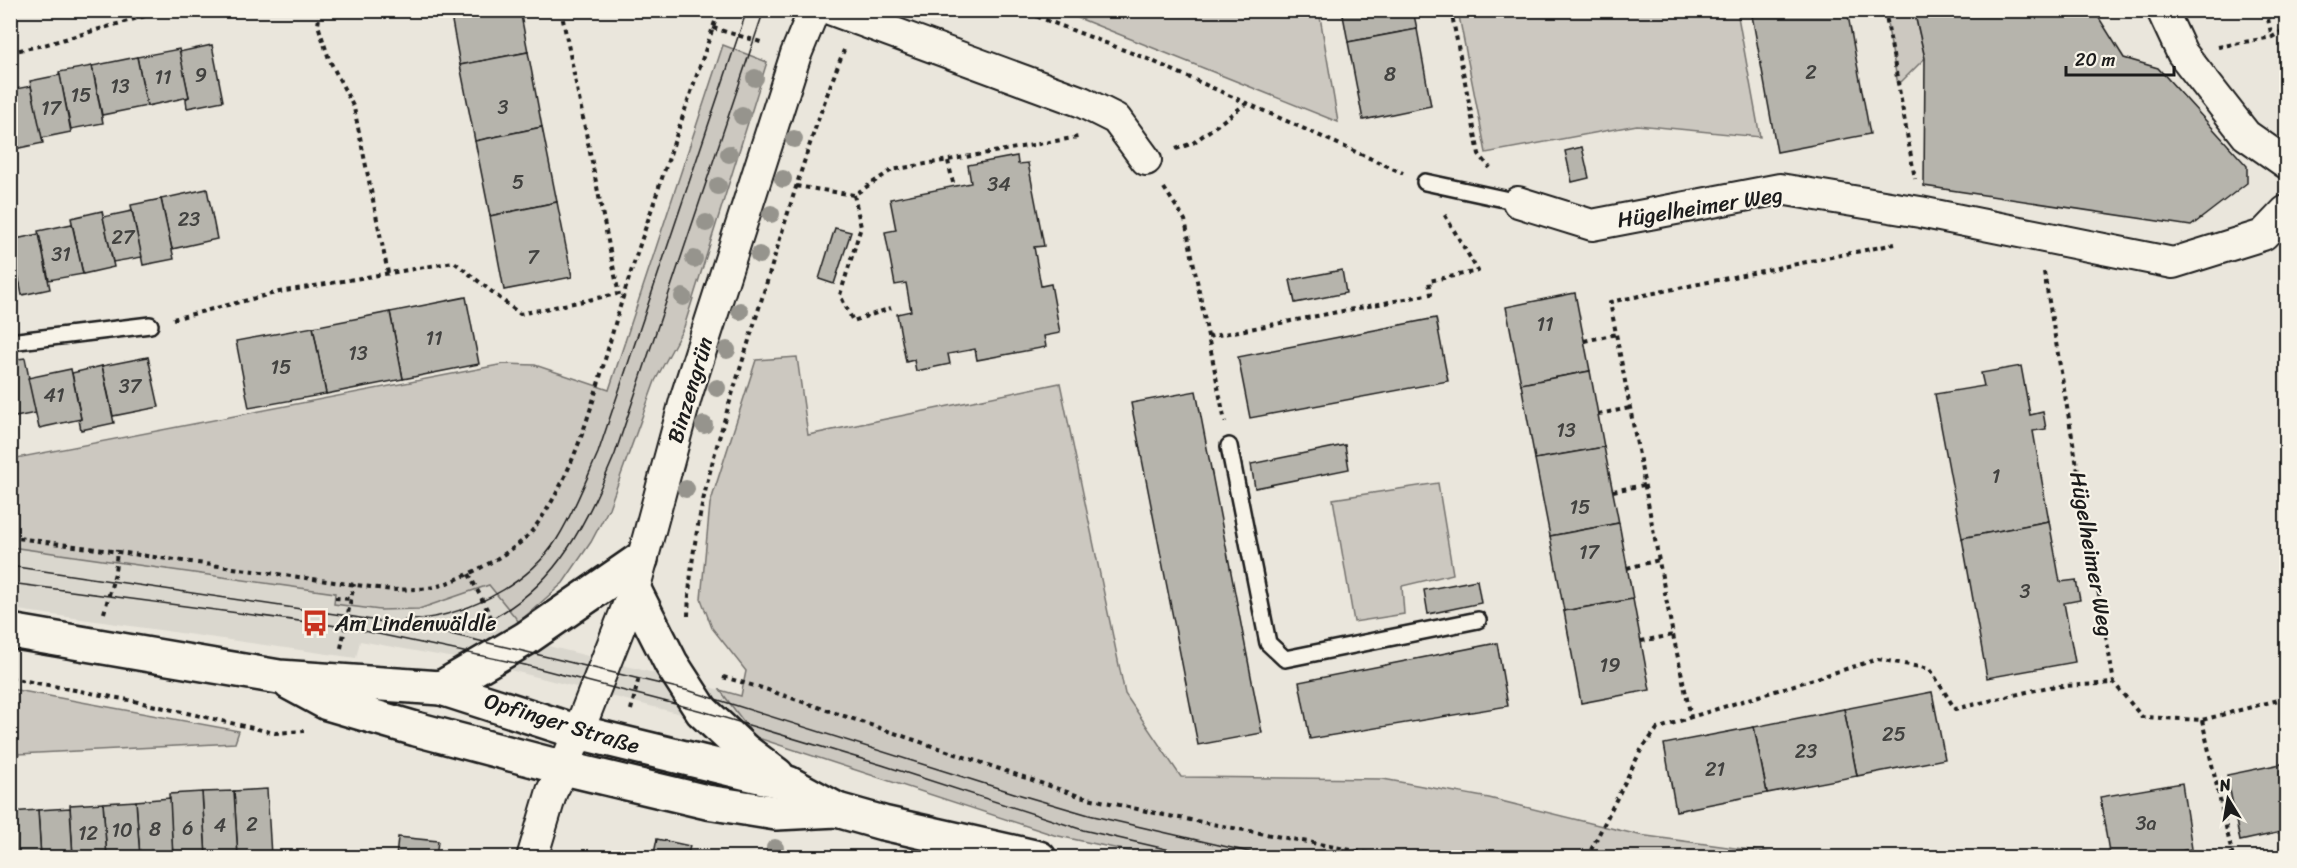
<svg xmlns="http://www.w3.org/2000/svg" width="2297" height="868" font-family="Sriracha,sans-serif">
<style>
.built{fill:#dad7ce}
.green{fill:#ccc8c0;stroke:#74726e;stroke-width:1.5}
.building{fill:#b6b4ac;stroke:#1c1c1c;stroke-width:1.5}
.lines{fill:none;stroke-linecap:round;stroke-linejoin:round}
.service-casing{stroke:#1c1c1c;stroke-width:20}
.minor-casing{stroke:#1c1c1c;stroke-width:34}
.tertiary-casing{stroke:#1c1c1c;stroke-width:38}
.path{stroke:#1c1c1c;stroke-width:4;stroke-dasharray:4.5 4.5;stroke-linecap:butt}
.service{stroke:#f7f3e8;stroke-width:15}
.minor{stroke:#f7f3e8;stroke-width:30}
.tertiary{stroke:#f7f3e8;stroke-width:33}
.tram{stroke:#1c1c1c;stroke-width:1.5}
.tree{fill:#96948d}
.labels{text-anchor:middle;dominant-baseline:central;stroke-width:4.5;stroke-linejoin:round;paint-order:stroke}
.number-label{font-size:20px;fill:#424240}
.street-label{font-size:22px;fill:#1c1c1c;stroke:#f7f3e8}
.poi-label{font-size:22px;fill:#1c1c1c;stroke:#f7f3e8;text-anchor:start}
</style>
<rect width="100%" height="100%" fill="#eae6dc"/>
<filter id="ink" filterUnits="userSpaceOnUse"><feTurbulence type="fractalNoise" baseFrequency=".0167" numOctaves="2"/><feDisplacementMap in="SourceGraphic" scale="12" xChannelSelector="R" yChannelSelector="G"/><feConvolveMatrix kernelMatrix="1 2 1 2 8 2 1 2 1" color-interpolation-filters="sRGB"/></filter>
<g filter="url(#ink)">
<polygon class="built" points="723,45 758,59 641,424 609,508 591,542 563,583 502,634 720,690 920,753 1156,857 1054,835 716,723 482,663 360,641 356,658 11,609 11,547 336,593 334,603 380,610 419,609 488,585 603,408"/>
<g class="green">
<polygon points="1061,11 1319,11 1338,122"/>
<polygon points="1458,11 1737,11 1760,137 1637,125 1486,153"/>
<polygon points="1885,11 1914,11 1925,58 1898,85"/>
<polygon points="723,45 767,62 684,327 655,381 609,508 591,542 563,583 519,622 489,585 419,609 380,610 334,604 335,593 11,547 11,459 504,364 535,365 609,390"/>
<polygon points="797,357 808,435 1060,383 1125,694 1181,777 1383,779 1489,798 1639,835 1802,857 1156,857 1054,835 755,737 720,690 741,696 746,671 712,628 701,599 710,504 756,360"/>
<polygon points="1438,483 1453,574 1402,586 1404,614 1354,622 1333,499"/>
<polygon points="10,689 11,689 239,731 235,743 18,754 14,735 11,733"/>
</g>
<g class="building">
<polygon points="450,10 520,10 528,52 460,65"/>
<polygon points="1342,10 1413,10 1417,29 1348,42"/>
<polygon points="1751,10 1847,10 1870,134 1777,152"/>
<polygon points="1914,10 2094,10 2124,58 2158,68 2247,166 2247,183 2191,226 1924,186 1925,58"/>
<polygon points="1417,29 1431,106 1363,120 1348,42"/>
<polygon points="212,45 223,101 187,108 186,99 189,97 179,52"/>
<polygon points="179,49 189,97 147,106 137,57"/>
<polygon points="528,52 542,127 475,141 460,65"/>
<polygon points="137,57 147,106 102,115 92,66"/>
<polygon points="92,66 103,123 71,129 59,72"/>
<polygon points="60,75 71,132 41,138 30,81"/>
<polygon points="31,86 43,143 10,150 10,90"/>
<polygon points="542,127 557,202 490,216 475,141"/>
<polygon points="1582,147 1589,178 1572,182 1565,151"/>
<polygon points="1017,156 1018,164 1028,163 1044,246 1034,247 1041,286 1051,284 1060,333 1044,336 1046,347 977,360 975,349 948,354 950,364 916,371 914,360 906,362 897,314 911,311 906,283 895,285 885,232 896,230 890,199 971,183 968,165"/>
<polygon points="207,189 217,239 172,249 161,199"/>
<polygon points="161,199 174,259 143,265 131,205"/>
<polygon points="557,202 572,277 504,290 490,216"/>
<polygon points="102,211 114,267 83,274 71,218"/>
<polygon points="132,211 142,257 113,262 103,217"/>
<polygon points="72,224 83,274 49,280 38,231"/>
<polygon points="835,228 851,232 834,284 819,279"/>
<polygon points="39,234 50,289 22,295 11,240"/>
<polygon points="10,239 20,285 10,287"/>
<polygon points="1342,270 1346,293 1295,303 1290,280"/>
<polygon points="1575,293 1590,371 1521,384 1506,307"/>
<polygon points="466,297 479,364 403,379 390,312"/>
<polygon points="390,312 403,379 326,394 313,327"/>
<polygon points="1436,318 1448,381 1250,418 1238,357"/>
<polygon points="313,327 326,394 249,408 236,341"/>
<polygon points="148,357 159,407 113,416 102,366"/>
<polygon points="25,358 36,413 10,418 10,360"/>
<polygon points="102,366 114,423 81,430 79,420 81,419 72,373"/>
<polygon points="2021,366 2030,415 2043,412 2046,429 2033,431 2049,521 1962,538 1935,394 1984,386 1981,373"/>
<polygon points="71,369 81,419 39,428 28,378"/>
<polygon points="1590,371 1604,447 1535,459 1521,384"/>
<polygon points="1196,391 1262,733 1198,745 1131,403"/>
<polygon points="1345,445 1349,469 1255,488 1251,464"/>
<polygon points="1604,447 1619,523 1550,536 1535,459"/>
<polygon points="2049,521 2060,582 2076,580 2080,600 2064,603 2075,662 1987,678 1962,538"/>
<polygon points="1619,523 1633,599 1564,611 1550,536"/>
<polygon points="1477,580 1481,603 1428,614 1424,590"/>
<polygon points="1633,599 1650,690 1581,703 1564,611"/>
<polygon points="1497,643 1508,706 1310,739 1299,682"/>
<polygon points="1932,692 1945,759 1857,776 1844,709"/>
<polygon points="1844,709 1857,776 1767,793 1754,727"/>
<polygon points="1754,727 1767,793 1676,811 1664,744"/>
<polygon points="2286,763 2286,831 2240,841 2227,775"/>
<polygon points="2182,783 2192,849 2139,858 2110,858 2100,797"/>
<polygon points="267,789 271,856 238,858 234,791"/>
<polygon points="234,791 238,858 206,858 202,792"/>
<polygon points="202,792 206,858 173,858 169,794"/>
<polygon points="170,798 173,858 140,858 136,801"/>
<polygon points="136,801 140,858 107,858 103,803"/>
<polygon points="103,803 107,858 73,858 70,805"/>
<polygon points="70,808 73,858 41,858 38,810"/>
<polygon points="38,810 41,858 10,858 10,812"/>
<polygon points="398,837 438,841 436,858 396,858"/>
<polygon points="657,839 690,846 687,858 653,858"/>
</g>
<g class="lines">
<g class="service-casing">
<g id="service">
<polyline points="1425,182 1518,202"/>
<polyline points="10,342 150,325"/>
<polyline points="1229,446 1268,643 1285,659 1478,620"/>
</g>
</g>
<g class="minor-casing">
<g id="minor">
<polyline points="832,10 1082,102 1116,119 1146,160"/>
<polyline points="2162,10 2182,53 2246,135 2286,163"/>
<polyline points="1518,202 1592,225 1780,189 1920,212 2173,263 2263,235 2286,211"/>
<polyline points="532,858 552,791 564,768 634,590 686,397 796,54 814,10"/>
</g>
</g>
<g class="tertiary-casing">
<g id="tertiary">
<polyline points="634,590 671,663 702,711 745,751 777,775"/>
<polyline points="10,631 279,677 441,688 578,732 788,783 837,810 883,823 1039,858"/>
<polyline points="290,683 327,703 416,729 564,768 707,802 776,813 837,810"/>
<polyline points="441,688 525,639 641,559"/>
</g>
</g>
<g class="path">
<polyline points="320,10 318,25 329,59 354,108 388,273"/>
<polyline points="561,10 619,295"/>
<polyline points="1020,10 1150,60 1403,173"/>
<polyline points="1451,10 1479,154 1490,168"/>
<polyline points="1885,10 1915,179"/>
<polyline points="2266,10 2272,37"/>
<polyline points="713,28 764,43"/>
<polyline points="2218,47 2272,37 2286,29"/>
<polyline points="10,52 44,45 166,10"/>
<polyline points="1176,149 1193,143 1247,103"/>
<polyline points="948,161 954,187"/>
<polyline points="796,186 854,195 892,170 1078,137"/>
<polyline points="1164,188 1185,220 1225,422"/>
<polyline points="854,195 861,227 840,295 853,321 891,308"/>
<polyline points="1895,244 1610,302 1673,635 1691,717 1878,659 1930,669 1955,709 2048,687 2114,683"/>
<polyline points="2044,272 2114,683 2142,717 2202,720 2286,698"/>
<polyline points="173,319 279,292 454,262 520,314 617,294"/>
<polyline points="1208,337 1431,294 1429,281 1478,271 1443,212"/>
<polyline points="1584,341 1617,334"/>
<polyline points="1598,414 1630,408"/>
<polyline points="1613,491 1644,485"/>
<path d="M10,537L392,590C407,589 424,590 438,586C463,579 515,552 531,532C581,470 599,375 622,300C653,203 686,107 719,10"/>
<polyline points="1627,568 1659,560"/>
<polyline points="469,574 492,619"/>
<polyline points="335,598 351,599"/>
<polyline points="104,613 115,573 117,550"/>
<path d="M688,616C691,512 725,419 755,321C783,230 809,138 844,50"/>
<polyline points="1641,641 1673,635"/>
<polyline points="341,648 354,584"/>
<polyline points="723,677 762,688 1079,796 1164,815 1393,858"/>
<polyline points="10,678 134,701 275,733 304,731"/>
<polyline points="631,710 639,677"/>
<polyline points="2202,720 2233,858"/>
<polyline points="1587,858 1641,750 1657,729 1691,717"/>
</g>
<use href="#service" class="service"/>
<use href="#minor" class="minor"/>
<use href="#tertiary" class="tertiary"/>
<g class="tram">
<polyline points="10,566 348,616 437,631 510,648 690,691 1014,793 1089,815 1275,858"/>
<polyline points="10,583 345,627 525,665 702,711 882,765 1083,830 1205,858"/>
<path d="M405,620C460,619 527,587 557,539C574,512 585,482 598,453L747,10"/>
<path d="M444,630C460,628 479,626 493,618C560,582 587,520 615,454L764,10"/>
</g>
</g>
<g class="tree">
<circle cx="755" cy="78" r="9"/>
<circle cx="742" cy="116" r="9"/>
<circle cx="794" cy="139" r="9"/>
<circle cx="729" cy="154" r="9"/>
<circle cx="783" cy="179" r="9"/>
<circle cx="718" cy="186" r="9"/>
<circle cx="771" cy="214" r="9"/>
<circle cx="706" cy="223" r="9"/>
<circle cx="759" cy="255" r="9"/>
<circle cx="694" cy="259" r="9"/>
<circle cx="683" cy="297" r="9"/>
<circle cx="740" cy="311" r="9"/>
<circle cx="727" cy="350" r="9"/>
<circle cx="717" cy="388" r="9"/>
<circle cx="704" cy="425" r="9"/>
<circle cx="686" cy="489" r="9"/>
<circle cx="775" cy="848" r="9"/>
</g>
</g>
<defs>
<g id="bus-bare" transform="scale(2.07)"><path d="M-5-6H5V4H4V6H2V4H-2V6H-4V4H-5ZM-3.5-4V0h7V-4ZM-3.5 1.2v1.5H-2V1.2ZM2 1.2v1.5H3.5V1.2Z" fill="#c8321e" stroke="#f7f3e8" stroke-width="2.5" paint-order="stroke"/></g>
</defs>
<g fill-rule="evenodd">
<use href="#bus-bare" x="315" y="623"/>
</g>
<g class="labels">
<g class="number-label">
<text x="1811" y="72">2</text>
<text x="1390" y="74">8</text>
<text x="201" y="75">9</text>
<text x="163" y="77">11</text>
<text x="120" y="86">13</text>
<text x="81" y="95">15</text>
<text x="503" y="107">3</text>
<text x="51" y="108">17</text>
<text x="518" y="182">5</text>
<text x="999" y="184">34</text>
<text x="189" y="219">23</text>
<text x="123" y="237">27</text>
<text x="61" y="254">31</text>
<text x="533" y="257">7</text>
<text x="1545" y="324">11</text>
<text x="434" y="338">11</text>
<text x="358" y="353">13</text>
<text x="281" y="367">15</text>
<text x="130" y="386">37</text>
<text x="54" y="395">41</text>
<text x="1566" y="430">13</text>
<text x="1996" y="476">1</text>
<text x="1580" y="507">15</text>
<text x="1589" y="552">17</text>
<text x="2025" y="591">3</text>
<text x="1610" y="665">19</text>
<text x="1894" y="734">25</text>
<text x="1806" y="751">23</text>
<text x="1715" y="769">21</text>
<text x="2146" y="823">3a</text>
<text x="252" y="824">2</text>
<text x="220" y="825">4</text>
<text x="188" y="828">6</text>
<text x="155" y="829">8</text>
<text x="122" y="830">10</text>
<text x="88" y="833">12</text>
</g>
<g class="street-label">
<text transform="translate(1700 207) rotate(-9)">Hügelheimer Weg</text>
<text transform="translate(690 390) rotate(-73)">Binzengrün</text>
<text transform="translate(2092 554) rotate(80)">Hügelheimer Weg</text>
<text transform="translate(562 723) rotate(17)">Opfinger Straße</text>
</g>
<g class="poi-label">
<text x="335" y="623">Am Lindenwäldle</text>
</g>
</g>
<rect width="2297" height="868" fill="none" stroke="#f7f3e8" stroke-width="36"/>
<rect x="18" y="18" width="2261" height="832" fill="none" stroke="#1c1c1c" stroke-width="2" filter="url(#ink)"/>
<g transform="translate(2228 799) rotate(349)" stroke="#f7f3e8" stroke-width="4.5" paint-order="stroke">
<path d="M0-4.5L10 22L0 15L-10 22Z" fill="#1c1c1c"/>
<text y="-9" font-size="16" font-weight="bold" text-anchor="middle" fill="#1c1c1c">N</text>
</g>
<path d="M2066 66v9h108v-9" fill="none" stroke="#1c1c1c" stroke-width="3"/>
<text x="2075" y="66" font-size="18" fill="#1c1c1c" stroke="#f7f3e8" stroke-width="4.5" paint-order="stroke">20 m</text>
</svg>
